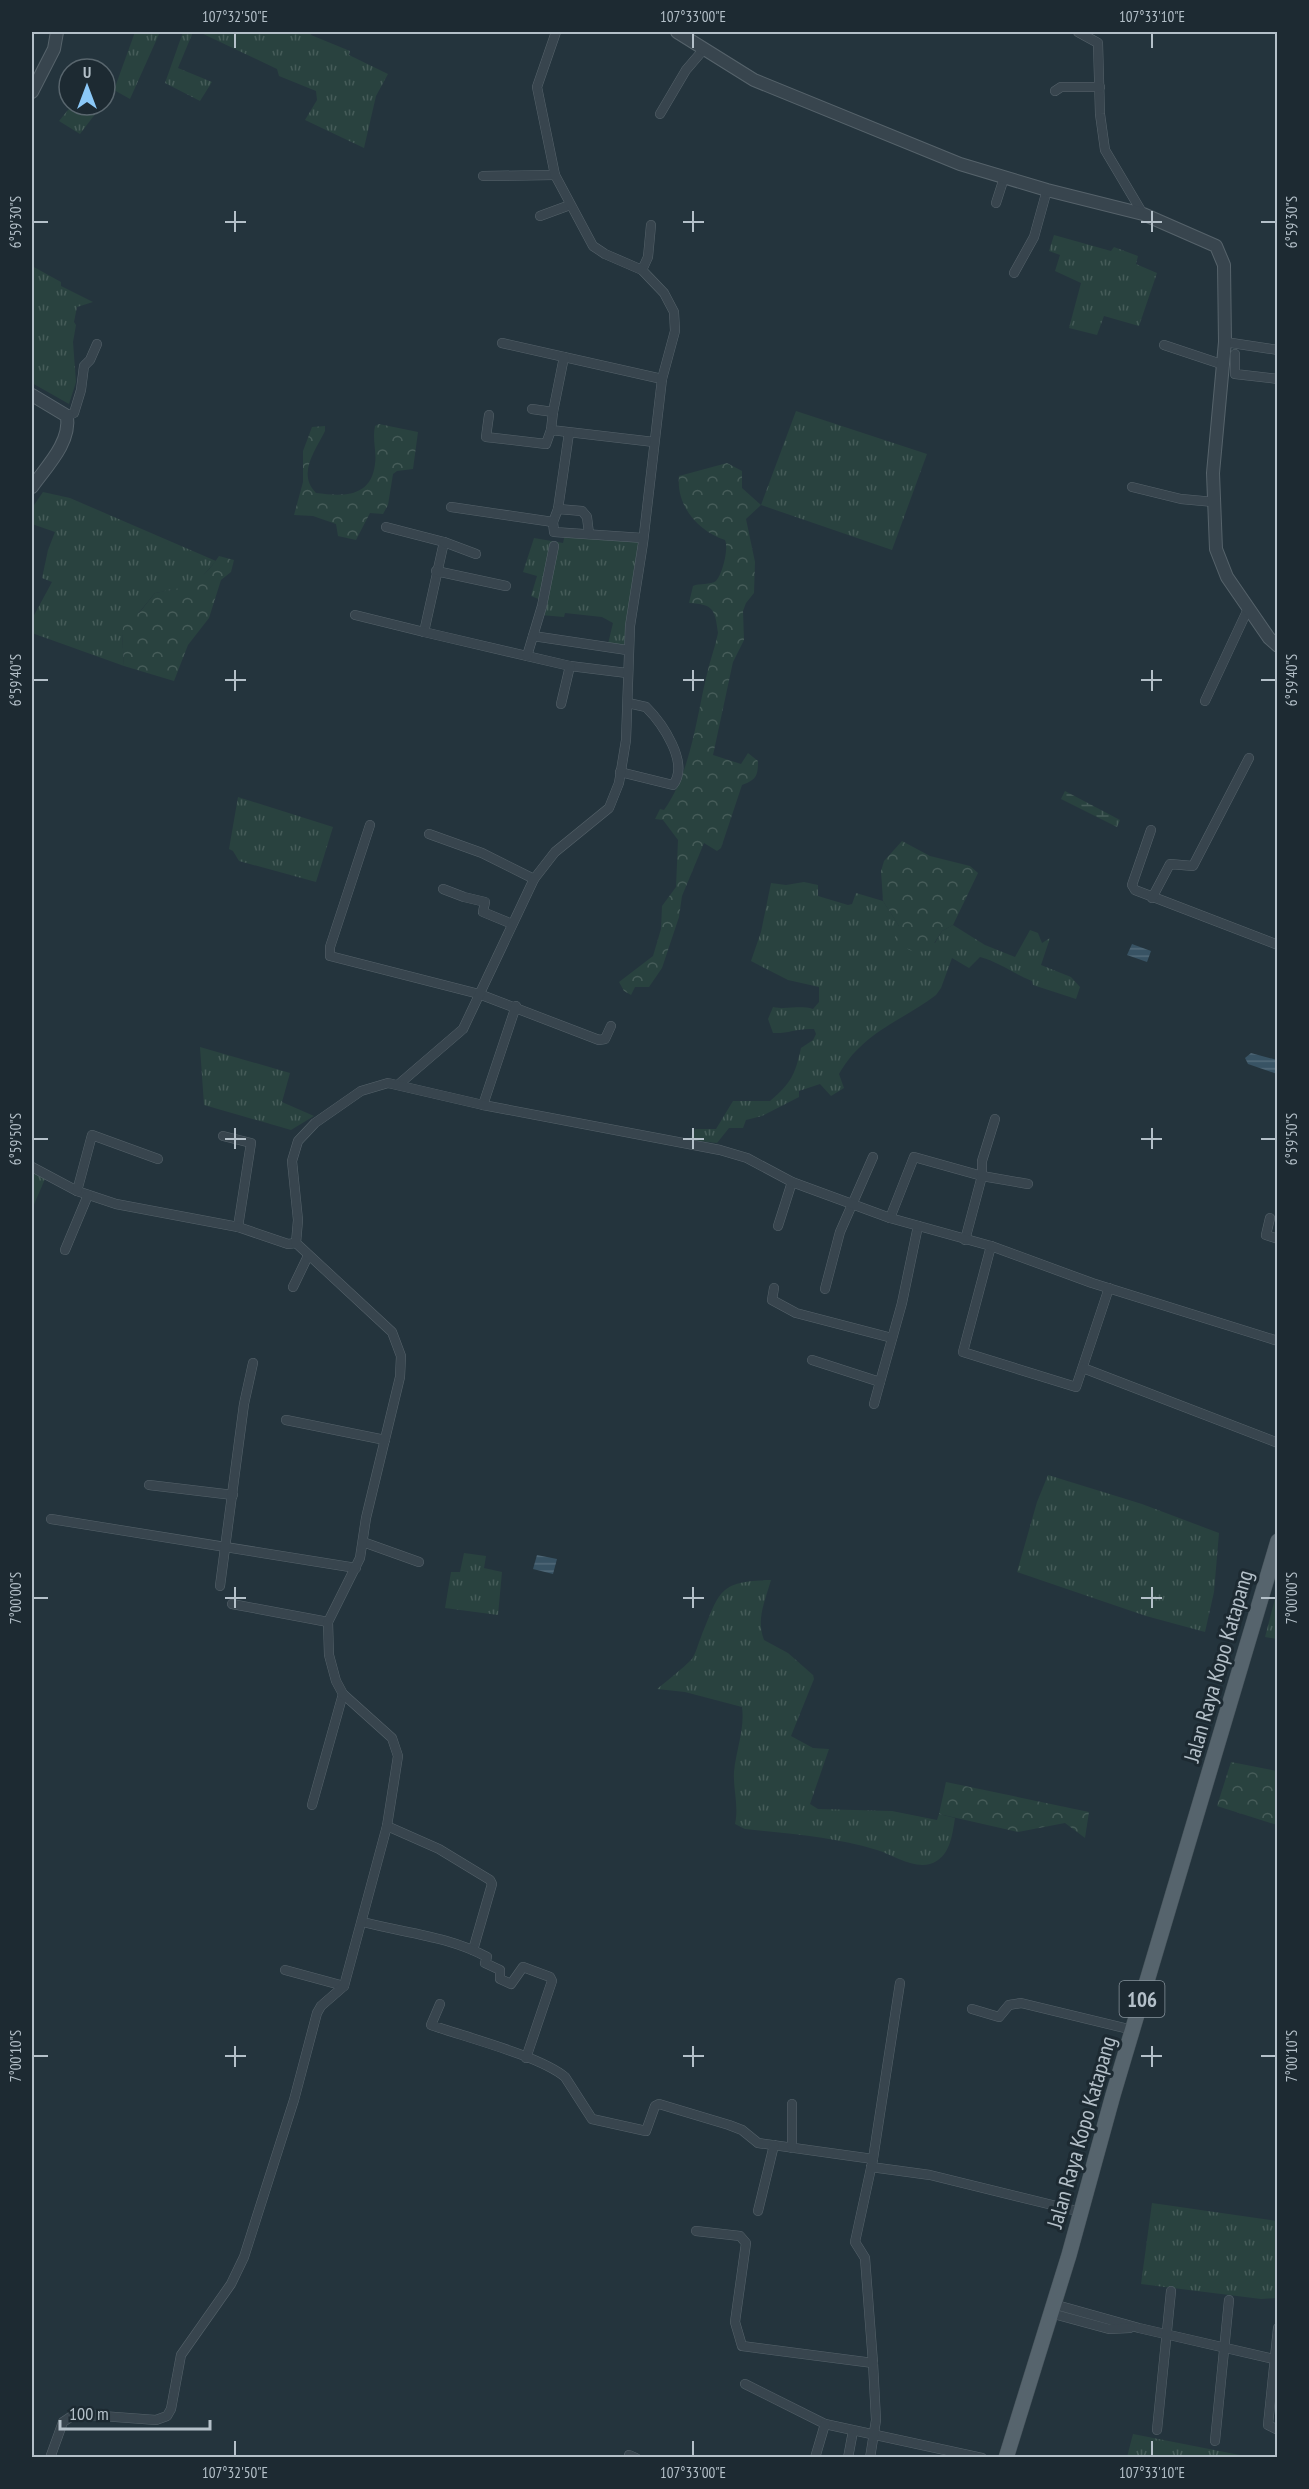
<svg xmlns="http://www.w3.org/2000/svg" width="1309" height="2489" viewBox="0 0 1309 2489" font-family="'PT Sans Narrow',sans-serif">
<defs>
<pattern id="grass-tufts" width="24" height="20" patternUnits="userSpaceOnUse" patternTransform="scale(1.5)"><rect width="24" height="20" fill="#29423f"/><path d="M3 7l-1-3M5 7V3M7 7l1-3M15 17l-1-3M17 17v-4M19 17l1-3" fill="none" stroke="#465c59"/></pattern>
<pattern id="forest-crowns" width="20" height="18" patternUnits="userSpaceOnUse" patternTransform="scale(1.5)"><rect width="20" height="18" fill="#29423f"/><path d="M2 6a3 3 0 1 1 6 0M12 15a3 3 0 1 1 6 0" fill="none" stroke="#465c59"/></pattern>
<pattern id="wetland-marsh" width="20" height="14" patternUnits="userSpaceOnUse" patternTransform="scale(1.5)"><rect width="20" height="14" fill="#29423f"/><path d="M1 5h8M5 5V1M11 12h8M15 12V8" fill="none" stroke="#465c59"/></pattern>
<pattern id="water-rules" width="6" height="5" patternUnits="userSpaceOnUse" patternTransform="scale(1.5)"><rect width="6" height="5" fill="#385364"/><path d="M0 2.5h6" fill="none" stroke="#526a79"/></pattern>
</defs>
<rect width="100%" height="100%" fill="#24343d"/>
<g fill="url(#grass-tufts)">
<path d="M135,32H160L130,99L114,90Z"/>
<path d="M183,32H193L178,68L212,82L200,101L165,83Z"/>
<path d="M199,32H312L311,35L350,51L349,55L388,74L376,96L364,148L305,120L317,100L316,91L279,76L277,69Z"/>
<path d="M72,105H102L80,134L59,121Z"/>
<path d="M1054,235L1111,251L1114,247L1138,256L1136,264L1157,273L1139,326L1104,316L1097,335L1069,328L1081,283L1055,271L1060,255L1049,251Z"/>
<path d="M32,266L61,282V286L93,302L77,307L74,322L76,325L73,342L76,382L69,404L32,383Z"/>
<path d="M796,411L927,454L892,550L761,505Z"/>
<path d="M43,492L70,498L216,561L201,578L186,588L155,593L122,633L124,666L32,633V619L52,582L42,578L48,550L55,532L32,524V508Z"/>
<path d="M566,530L640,537L624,647L608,644L613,623L602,617L565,613L564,617L541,615L546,602L531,596L537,576L523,572L534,538L563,543Z"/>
<path d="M238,797L333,827L316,882L239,861L233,851L229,849Z"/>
<path d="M804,882L818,885V896L848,905L852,904L856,893L883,901L899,926L935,943L942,931L953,925L985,945L1015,957L1030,930L1038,933L1042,943L1050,938L1041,965L1071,977L1080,987L1076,999L1033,985L1032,981C1014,974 999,962 980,957L969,968L952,958L941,988L936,995C900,1022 863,1032 839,1074L844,1088L831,1096L820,1084L799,1091V1097L762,1116L746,1120L743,1128H729L717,1143L690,1140L695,1129H716L733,1101H770C791,1083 795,1075 801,1048L813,1040L816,1034L814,1029C797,1028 787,1034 773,1033L768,1019L773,1007C787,1010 799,1005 813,1009L819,1002V987L788,980L751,961L761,932L771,883L786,885Z"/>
<path d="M200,1047L290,1073L282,1102L314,1116L291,1130L204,1105Z"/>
<path d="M32,1173L45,1179L32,1209Z"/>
<path d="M1048,1475L1142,1504L1219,1533L1214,1592L1205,1632L1146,1616L1017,1572L1037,1502Z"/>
<path d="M464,1553L486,1556L484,1568L502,1572L498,1615L445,1608L451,1572H460Z"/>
<path d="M771,1580C765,1601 756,1619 764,1640L788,1653L813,1675L814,1679L791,1736L813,1748L829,1749L810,1804L818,1809L892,1811L937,1820L939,1814L955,1818C952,1836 950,1858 930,1864C914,1869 893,1855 877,1850C835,1837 789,1834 745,1829L735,1824C739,1806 733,1790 734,1772C736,1750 745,1729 742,1707L685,1692L657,1689C668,1680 682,1669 692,1659C696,1653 698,1644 701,1637C720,1592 717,1581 771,1580Z"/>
<path d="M1275,1599L1277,1600V1639L1265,1637Z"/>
<path d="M1152,2203L1277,2221V2298L1261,2299L1141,2284Z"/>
<path d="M1133,2434L1250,2457H1127Z"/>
</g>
<g fill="url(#forest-crowns)">
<path d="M379,424L418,432L413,469L397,471L393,474L388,505L383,514L370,513L356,540L338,536L336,524L313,516L294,515L303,482V451L312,427L325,426V431C315,451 297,474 316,493C341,496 371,499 375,464C377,452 372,440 375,426Z"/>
<path d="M727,463L742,471V488L761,505L746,519L755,562L754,593L746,603L743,611L744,640L733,662L713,755L741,764L748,753L758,761C758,776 756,780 742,785L721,848L717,851L704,843L682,896L679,917L662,968L649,987H635L631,995L624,991L619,982L653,956L661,929L662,906L676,887L678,840L663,820L655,819L660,809L664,810C690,774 696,721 706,678C709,663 715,648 718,633C715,610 714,604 689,603L693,586C699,583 711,585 716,581C722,575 729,549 725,540C698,531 676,506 679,476Z"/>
<path d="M219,556L234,560L231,572L221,580L209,618L188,645L174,681L124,666L122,633L126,613H139L155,593C187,588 200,584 219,556Z"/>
<path d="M902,841L930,856L970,866L978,873L953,925L942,931L929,951L914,952L893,942L899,926L883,901L881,871L884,861Z"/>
<path d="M1231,1762L1277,1771V1825L1217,1806Z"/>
<path d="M946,1782L1089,1812L1085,1838L1065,1823L1018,1832L939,1814Z"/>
</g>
<path fill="url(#wetland-marsh)" d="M1065,791L1120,820L1117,827L1061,799Z"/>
<g fill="url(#water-rules)">
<path d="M1132,944L1151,951L1147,962L1127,955Z"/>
<path d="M1251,1053L1277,1060V1074L1248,1064L1245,1058Z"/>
<path d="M537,1555L557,1559L553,1574L533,1569Z"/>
</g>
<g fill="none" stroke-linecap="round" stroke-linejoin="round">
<defs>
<g id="minor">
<path d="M1078,32L1098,43L1100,114L1105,150L1143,214"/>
<path d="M1055,91L1061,87H1100"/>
<path d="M660,114L686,70L704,49"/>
<path d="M483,176L555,175"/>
<path d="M996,203L1004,178"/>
<path d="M540,216L570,205"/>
<path d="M642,270L648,257L651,225"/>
<path d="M1014,273L1034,237L1047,190"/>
<path d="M1225,342L1278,350"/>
<path d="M502,343L662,379"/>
<path d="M1164,345L1224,365"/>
<path d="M1235,354V374L1278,379"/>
<path d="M532,409L553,412L551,430L654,442"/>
<path d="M553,412L564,357"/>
<path d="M489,415L486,437L546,444L551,430"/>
<path d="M67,416L74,413L81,390L84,366L90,360L97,344"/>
<path d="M1132,487L1181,499L1214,502"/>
<path d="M451,507L553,522L558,509L569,433"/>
<path d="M558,509L582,511L587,517L589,534"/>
<path d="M553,522L554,532L643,538"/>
<path d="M386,527L444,542L424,632L570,666L627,673"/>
<path d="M444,542L476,554"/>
<path d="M436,571L506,586"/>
<path d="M355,615L424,632"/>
<path d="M533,636L627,650"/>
<path d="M527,656L542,606L554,546"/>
<path d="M1205,701L1248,609"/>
<path d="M561,704L570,666"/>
<path d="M620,772L673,785C690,763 662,723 646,707L628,703"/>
<path d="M370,825L330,947V956L479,994L599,1040L605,1039L611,1026"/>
<path d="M1151,830L1132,885L1135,890L1278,945"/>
<path d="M429,834L482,853L534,879"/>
<path d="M443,889L464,897L485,902L483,912L512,924"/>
<path d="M1152,898L1170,864L1193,866L1249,758"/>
<path d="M399,1084L463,1029L534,879L555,852L609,808L619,783L626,740L630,626L643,543L662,379L675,331L674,312L664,293L642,270L605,254L593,246L555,175L537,87L556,32"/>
<path d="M483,1105L516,1006"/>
<path d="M223,1136L251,1143L238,1227"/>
<path d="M32,1167L77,1191L116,1204L238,1227L288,1244L296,1243"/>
<path d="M77,1191L92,1135L158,1159"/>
<path d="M890,1218L914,1157L982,1176L1028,1184"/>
<path d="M1270,1218L1266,1235L1278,1239"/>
<path d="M778,1226L792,1182"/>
<path d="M965,1240L982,1176V1161L995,1119"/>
<path d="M991,1246L963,1352L1076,1387L1109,1288"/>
<path d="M65,1250L88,1195"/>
<path d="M293,1287L308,1256"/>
<path d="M774,1288L772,1300L796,1313L892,1338"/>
<path d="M825,1289L840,1232L873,1157"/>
<path d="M812,1360L880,1382L902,1303L918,1226"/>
<path d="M1083,1368L1278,1443"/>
<path d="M874,1404L880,1382"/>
<path d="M286,1420L385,1440"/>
<path d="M149,1485L233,1495"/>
<path d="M51,1519L356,1568"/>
<path d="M363,1542L419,1562"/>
<path d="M220,1586L244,1404L253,1363"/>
<path d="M232,1604L328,1622"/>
<path d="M312,1805L343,1694"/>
<path d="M387,1826L439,1849L490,1880L492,1884L473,1950"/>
<path d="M363,1922C405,1933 448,1936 487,1957L485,1963L500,1970V1979L511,1984L523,1967L550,1977L552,1981L526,2058"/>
<path d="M285,1970L344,1986"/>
<path d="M440,2004L431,2025C465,2037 540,2056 565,2077L592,2119L646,2131L655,2106L659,2104L729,2125L742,2130L758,2143L873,2159"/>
<path d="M972,2009L999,2017L1009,2005L1021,2003L1133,2030"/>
<path d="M792,2104V2148"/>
<path d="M871,2167L930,2175L1081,2212"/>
<path d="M758,2211L774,2145"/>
<path d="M696,2231L740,2236L746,2243L735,2322L742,2346L873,2363"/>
<path d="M1053,2304L1139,2328L1278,2360"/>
<path d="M1050,2313L1109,2329L1130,2328"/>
<path d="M1278,2328L1268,2425L1278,2430"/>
<path d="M745,2384L825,2424L982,2458"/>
<path d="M1157,2430L1171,2291"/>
<path d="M1215,2441L1229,2300"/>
<path d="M629,2455L636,2458"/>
<path d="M50,2458L63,2422L75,2414L156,2420L167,2416L171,2409L181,2355L231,2284L244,2257L294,2100L317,2013L321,2006L344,1986L387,1826L398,1756L392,1738L343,1694L336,1681L329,1655L328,1622L360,1558L366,1518L400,1377L401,1356L392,1332L296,1243L298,1220L292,1161L298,1141L315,1123L361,1091L388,1083L483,1105L720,1150L747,1158L792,1182L890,1218L991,1246L1092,1283L1278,1341"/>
<path d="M815,2458L825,2424"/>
<path d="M848,2458L853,2431"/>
<path d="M870,2458L876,2420L873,2363L865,2258L855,2242L873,2159L900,1983"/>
</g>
<g id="tertiary">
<path d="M677,32L754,80L960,164L1047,190L1143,214L1216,246L1224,265L1225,342L1213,473L1216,549L1227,577L1269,638L1278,646"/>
<path d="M32,92L54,49L57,32"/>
<path d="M32,395L67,416C71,443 46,467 32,487"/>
</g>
<path id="primary" d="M1006,2458L1069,2255L1113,2095L1278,1541"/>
</defs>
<use href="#minor" stroke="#56636b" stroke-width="10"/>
<use href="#tertiary" stroke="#56636b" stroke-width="14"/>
<use href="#primary" stroke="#445159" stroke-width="16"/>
<use href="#minor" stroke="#38454e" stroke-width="9"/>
<use href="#tertiary" stroke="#38454e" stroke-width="12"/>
<use href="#primary" stroke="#56646d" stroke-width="15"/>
</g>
<path fill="none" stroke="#b4c0c9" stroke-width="2" d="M235,33V48M693,33V48M1152,33V48M235,211V232M693,211V232M1152,211V232M33,222H48M225,222H246M683,222H704M1141,222H1162M1261,222H1276M235,670V691M693,670V691M1152,670V691M33,680H48M225,680H246M683,680H704M1141,680H1162M1261,680H1276M235,1128V1149M693,1128V1149M1152,1128V1149M33,1139H48M225,1139H246M683,1139H704M1141,1139H1162M1261,1139H1276M235,1587V1608M693,1587V1608M1152,1587V1608M33,1598H48M225,1598H246M683,1598H704M1141,1598H1162M1261,1598H1276M235,2046V2067M693,2046V2067M1152,2046V2067M33,2056H48M225,2056H246M683,2056H704M1141,2056H1162M1261,2056H1276M235,2441V2456M693,2441V2456M1152,2441V2456"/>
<g text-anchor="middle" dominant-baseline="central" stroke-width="6" stroke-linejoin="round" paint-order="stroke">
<rect fill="#1d2a32" stroke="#87939c" stroke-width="1.5" x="1119.5" y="1981" width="45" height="36" rx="4.5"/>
<g font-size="21" font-weight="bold" fill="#b4c0c9">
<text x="1142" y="1999">106</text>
</g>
<g font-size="22" fill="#b4c0c9" stroke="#1d2a32">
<text transform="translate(1218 1666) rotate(-74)">Jalan Raya Kopo Katapang</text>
<text transform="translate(1081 2132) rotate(-74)">Jalan Raya Kopo Katapang</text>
</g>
</g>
<rect width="1309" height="2489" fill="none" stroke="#1d2a32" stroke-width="66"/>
<g transform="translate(87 87)"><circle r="28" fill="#1d2a32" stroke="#59666e" stroke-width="1.5"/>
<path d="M0-4.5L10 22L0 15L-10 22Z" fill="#8bc8f7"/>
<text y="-9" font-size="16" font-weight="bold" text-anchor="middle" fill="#b4c0c9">U</text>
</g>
<path d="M60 2420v9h150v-9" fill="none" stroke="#b4c0c9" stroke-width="3"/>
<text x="69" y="2420" font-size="18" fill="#b4c0c9" stroke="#1d2a32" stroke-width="4.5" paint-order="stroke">100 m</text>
<rect x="33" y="33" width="1243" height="2423" fill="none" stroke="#b4c0c9" stroke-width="2"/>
<g font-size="15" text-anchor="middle" fill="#b4c0c9">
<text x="235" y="22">107°32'50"E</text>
<text x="693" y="22">107°33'00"E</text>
<text x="1152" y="22">107°33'10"E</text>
<text transform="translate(16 222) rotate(-90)" y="5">6°59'30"S</text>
<text transform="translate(1292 222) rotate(-90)" y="5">6°59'30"S</text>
<text transform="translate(16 680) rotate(-90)" y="5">6°59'40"S</text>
<text transform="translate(1292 680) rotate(-90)" y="5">6°59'40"S</text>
<text transform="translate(16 1139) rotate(-90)" y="5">6°59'50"S</text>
<text transform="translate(1292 1139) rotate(-90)" y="5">6°59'50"S</text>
<text transform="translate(16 1598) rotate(-90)" y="5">7°00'00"S</text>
<text transform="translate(1292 1598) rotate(-90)" y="5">7°00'00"S</text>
<text transform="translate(16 2056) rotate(-90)" y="5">7°00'10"S</text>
<text transform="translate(1292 2056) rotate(-90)" y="5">7°00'10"S</text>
<text x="235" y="2478">107°32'50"E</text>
<text x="693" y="2478">107°33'00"E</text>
<text x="1152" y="2478">107°33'10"E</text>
</g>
</svg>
